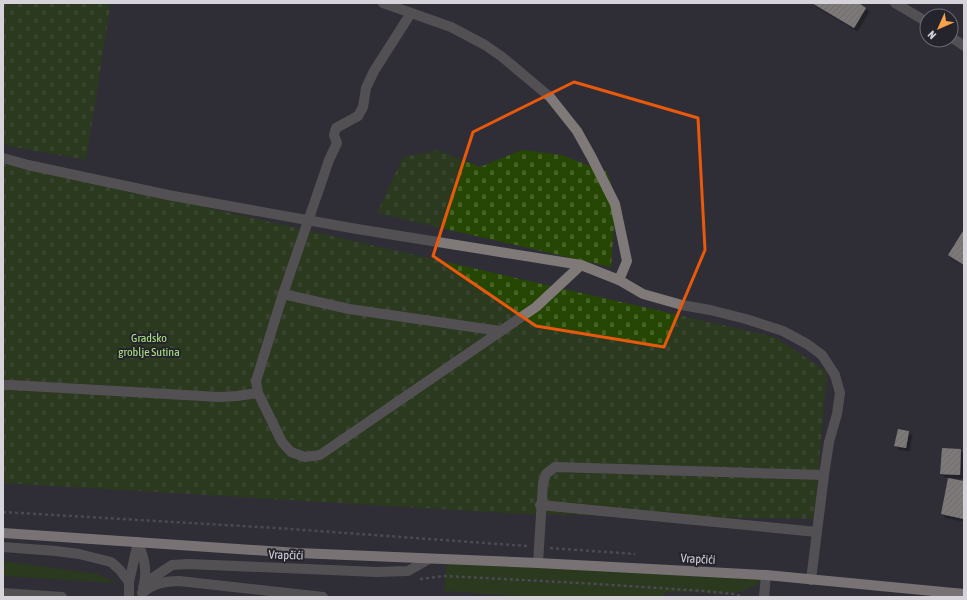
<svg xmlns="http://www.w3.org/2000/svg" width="967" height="600" viewBox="0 0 967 600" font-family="'Asap Condensed',sans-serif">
<defs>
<pattern id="cemetery-stones" width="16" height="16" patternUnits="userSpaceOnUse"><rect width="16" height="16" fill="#264704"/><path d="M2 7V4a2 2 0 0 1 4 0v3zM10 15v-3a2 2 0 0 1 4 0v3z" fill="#456128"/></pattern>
<pattern id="building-hatch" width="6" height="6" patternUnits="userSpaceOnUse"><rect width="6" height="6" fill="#ddd6cb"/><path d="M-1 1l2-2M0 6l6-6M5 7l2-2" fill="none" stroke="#beb8af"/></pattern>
<filter id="shadow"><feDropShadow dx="3.5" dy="3.5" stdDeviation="0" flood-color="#0009"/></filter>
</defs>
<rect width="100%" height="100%" fill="#2f2d36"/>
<g fill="#264704">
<path d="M447,560L766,575L755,586L734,594L666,592L664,597H530L444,591Z"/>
<path d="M3,561L98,574L117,583L3,576Z"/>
</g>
<g fill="url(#cemetery-stones)">
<path d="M3,3H111L86,160L3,145Z"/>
<path d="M438,150L480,167L522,150L561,155L607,172L616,198L611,267L377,213L403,157Z"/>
<path d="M3,161L775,337L827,372L814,519L522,514L3,483Z"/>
</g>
<g fill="url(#building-hatch)" filter="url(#shadow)">
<path d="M812,3H859L866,8L854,28Z"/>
<path d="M963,231L964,232V265L948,255Z"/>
<path d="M898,429L909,431L906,448L894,446Z"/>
<path d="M942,448L961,449L960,475L940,474Z"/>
<path d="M948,478L964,481V519L941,514Z"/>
</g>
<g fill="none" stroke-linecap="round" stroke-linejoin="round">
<g stroke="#6e6c74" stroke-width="2.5" stroke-dasharray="3 3" stroke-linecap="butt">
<path d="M3,512L276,528L527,546"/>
<path d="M550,548L635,554"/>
<path d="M420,579L445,576L581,583L704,591L734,594L743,597"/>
</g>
<g stroke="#7f7a78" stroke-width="10">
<path d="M383,3L451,27L485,45L501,56L550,97L577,131L592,158L615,204L627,261L619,280"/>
<path d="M895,3L927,22"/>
<path d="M411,13L374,71L366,88L363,107L358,116L336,128L334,135L337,143L329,160L283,294L256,381L258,393L282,442L291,452L305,457L320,455L536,307L581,265"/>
<path d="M951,37L964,46"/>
<path d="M3,158L28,165L168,195L357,229L581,265L619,280L643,294L682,305L710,310L746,319L783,331L807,344L822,355L835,375L840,393L837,414L829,442L824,475L811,580"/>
<path d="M283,294L349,309L500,331"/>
<path d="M3,385H11L219,397L237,396L258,393"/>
<path d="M540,505L817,532"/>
<path d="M138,542C144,558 148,571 143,588"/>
<path d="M3,547L56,551L79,554L111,562L120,570L129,582"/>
<path d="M538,563L543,483L546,474L555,467L824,475"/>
<path d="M145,583L172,565L188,564L377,572L408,571L429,559"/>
<path d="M3,593L62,597"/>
<path d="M142,593C152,584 165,581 179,581L323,597"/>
<path d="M129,597V582L138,542"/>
<path d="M764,597L766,575"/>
</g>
<path stroke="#d1c6c2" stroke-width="10" d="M3,533L298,553L538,563L766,575L964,594"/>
</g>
<path d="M0 0H967V600H0ZM574,82L698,118L705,250L664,347L536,326L433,256L473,132Z" fill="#2f2d36" fill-opacity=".55" fill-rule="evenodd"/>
<path fill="none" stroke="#e8590c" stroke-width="3" stroke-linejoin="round" d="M574,82L698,118L705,250L664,347L536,326L433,256L473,132Z"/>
<g text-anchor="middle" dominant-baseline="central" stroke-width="4" stroke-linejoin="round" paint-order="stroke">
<g font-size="12" fill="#aae481" stroke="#25232c">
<text x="149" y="338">Gradsko<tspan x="149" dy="14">groblje Sutina</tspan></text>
</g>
<g font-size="12" fill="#d6d4da" stroke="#25232c">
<text transform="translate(286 555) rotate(2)">Vrapčići</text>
<text transform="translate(698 559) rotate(3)">Vrapčići</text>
</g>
</g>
<rect width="967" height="600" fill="none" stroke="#d6d4da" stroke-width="8"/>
<g transform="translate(939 28) rotate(225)"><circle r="19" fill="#25232c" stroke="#6c6a72"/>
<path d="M0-3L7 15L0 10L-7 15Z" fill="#f7a14a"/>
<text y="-6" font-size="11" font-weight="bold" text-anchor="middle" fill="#d6d4da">N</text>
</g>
</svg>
